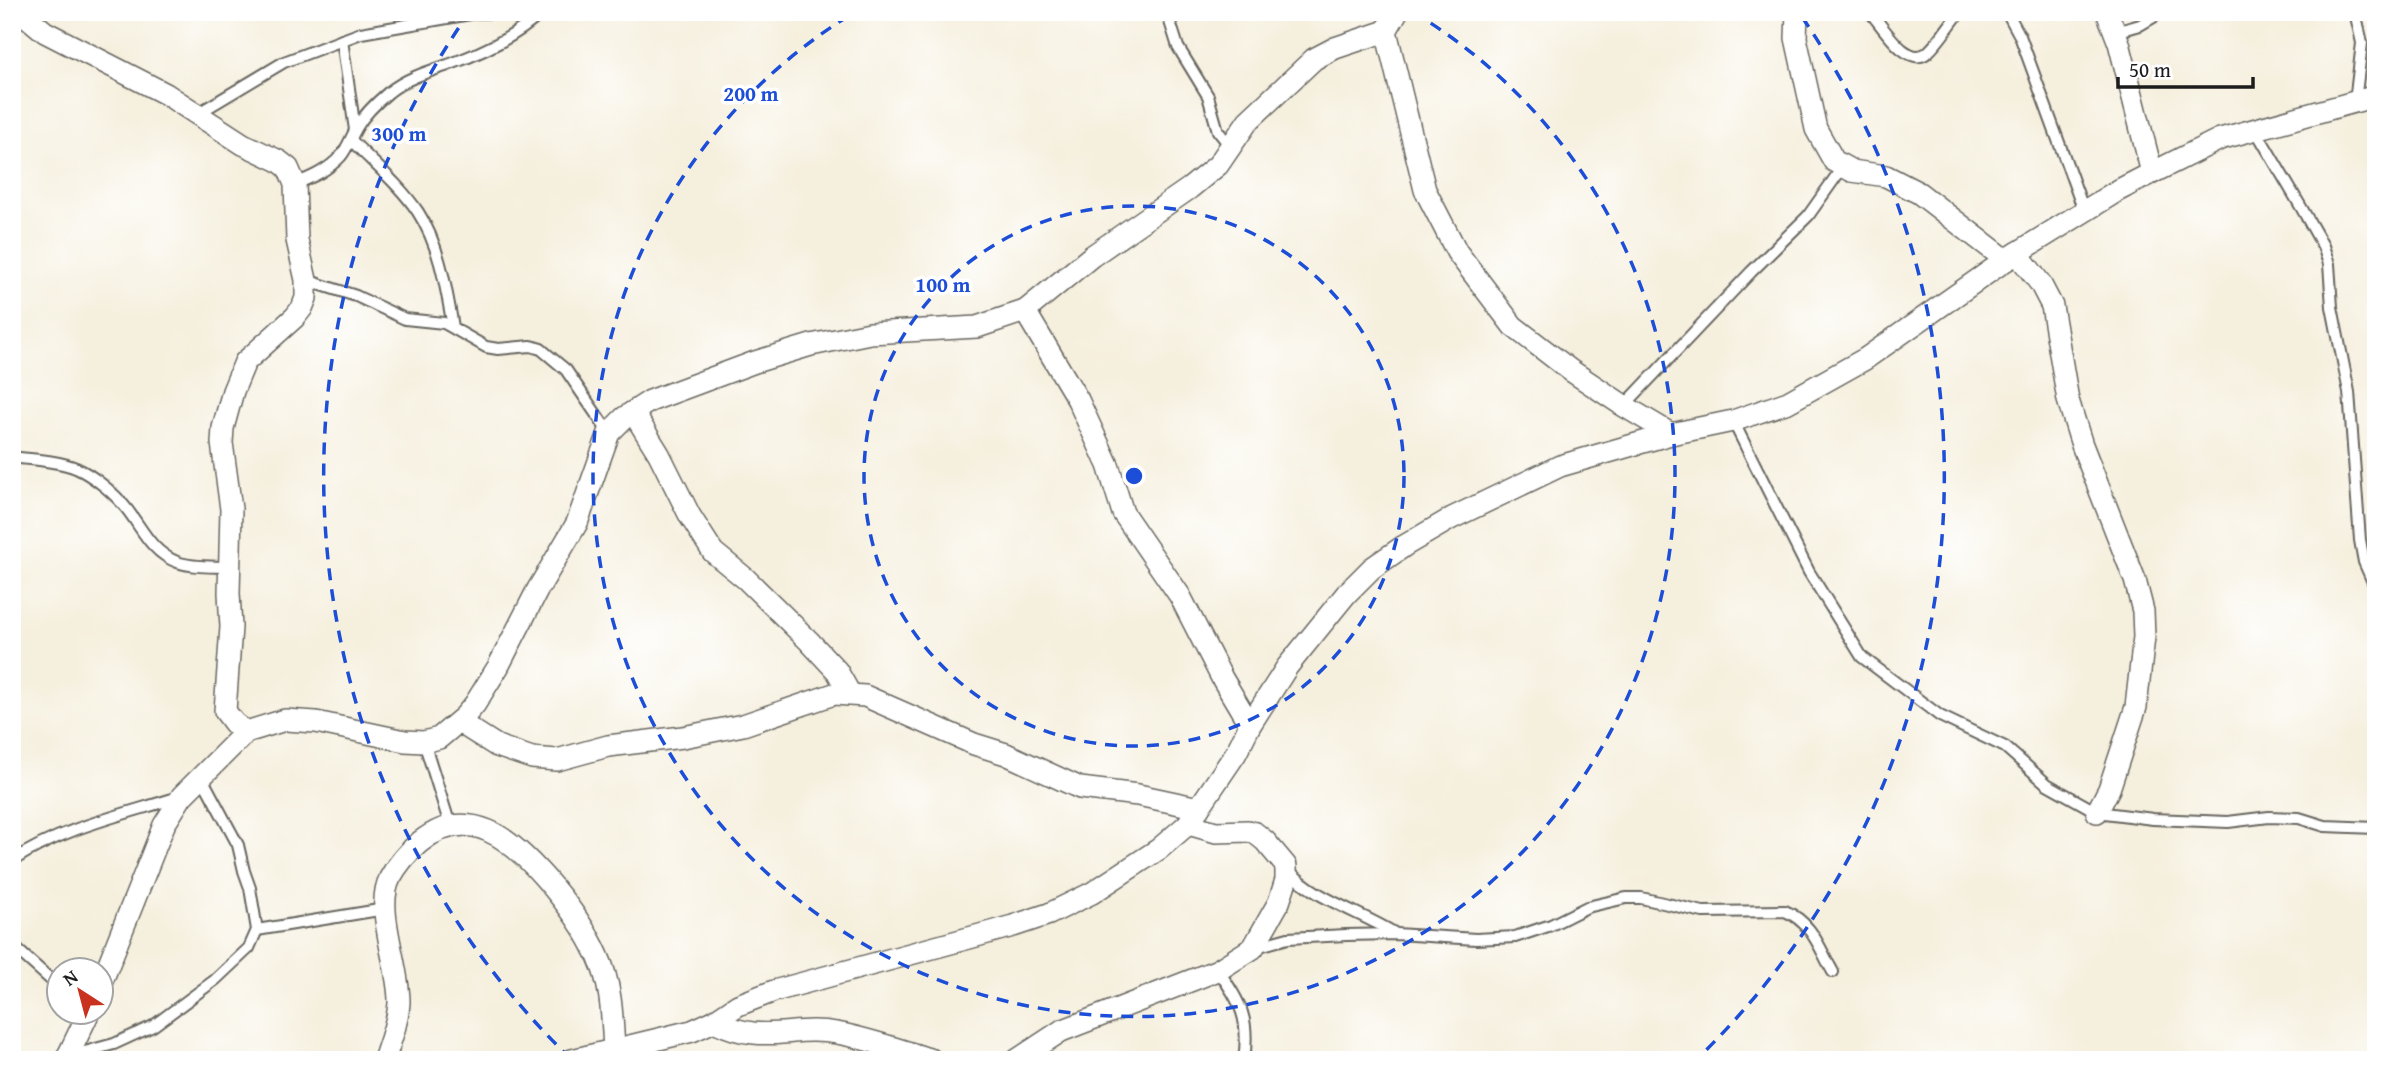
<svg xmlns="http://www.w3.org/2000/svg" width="2388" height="1072" viewBox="0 0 2388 1072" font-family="'Gentium Book Plus',serif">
<rect width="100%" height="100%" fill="#fff"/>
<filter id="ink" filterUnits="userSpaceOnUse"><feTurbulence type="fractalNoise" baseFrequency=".0143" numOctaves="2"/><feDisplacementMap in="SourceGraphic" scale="14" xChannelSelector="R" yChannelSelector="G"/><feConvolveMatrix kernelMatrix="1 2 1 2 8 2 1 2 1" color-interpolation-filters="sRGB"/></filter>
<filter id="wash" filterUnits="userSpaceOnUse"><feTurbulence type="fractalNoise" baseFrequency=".00686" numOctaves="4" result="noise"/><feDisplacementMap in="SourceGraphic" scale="28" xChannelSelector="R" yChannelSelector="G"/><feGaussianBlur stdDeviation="1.57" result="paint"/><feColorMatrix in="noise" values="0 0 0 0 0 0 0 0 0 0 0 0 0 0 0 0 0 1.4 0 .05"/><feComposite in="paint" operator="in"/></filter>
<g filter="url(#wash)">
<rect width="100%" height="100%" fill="#f5efdd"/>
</g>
<g filter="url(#ink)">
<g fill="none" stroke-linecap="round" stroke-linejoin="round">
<defs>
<g id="service">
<path d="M1167,12L1178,47L1208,96L1218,131L1230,146"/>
<path d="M1870,12C1883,26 1908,70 1928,52C1940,41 1949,25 1960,12"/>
<path d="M2007,12L2020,36L2084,211"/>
<path d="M2116,32L2140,25L2162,12"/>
<path d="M342,40L355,130"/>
<path d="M2355,102L2362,43L2355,12"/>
<path d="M197,114L284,62L361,33L476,13L523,12"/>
<path d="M2255,129L2301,207L2323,246L2329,264L2332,307L2349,392L2360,540L2364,562L2376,589"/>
<path d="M351,140C373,163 400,185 418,212C440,246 446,288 453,327"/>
<path d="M295,184C313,177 328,170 341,156C348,147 351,137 357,127C365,113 377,102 389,92C407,78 427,72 448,65C481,53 517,37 542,12"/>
<path d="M306,280L356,296L405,319L444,323L486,347L498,349L531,346L541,349L566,370L609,433"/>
<path d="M1624,406L1751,272L1808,216L1842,168"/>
<path d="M1733,421L1809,572L1862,657L1940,716L2005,747L2047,784L2097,812L2153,819L2228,822L2269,817L2299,818L2325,826L2376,828"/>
<path d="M12,457C33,460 56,460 76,468C94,476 114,493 126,508C142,528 151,552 177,562C194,568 213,566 230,567"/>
<path d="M424,742L450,825"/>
<path d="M12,861C62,828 122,815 179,797"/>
<path d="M1288,869C1312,898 1363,913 1396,934"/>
<path d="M257,930L385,909"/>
<path d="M12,945L60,988"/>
<path d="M1256,947L1288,938L1346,935L1396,934L1476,939L1515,937L1551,925L1587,907L1626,898H1641L1703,912L1785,911C1813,923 1819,948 1833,972"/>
<path d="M1218,970C1241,1004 1250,1018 1244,1060"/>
<path d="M650,1042L655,1060"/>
<path d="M70,1056L114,1044L153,1026L215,980L249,948L257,930L250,888L244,871L238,845L201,776"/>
</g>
<g id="minor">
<path d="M21,12L45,32L166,94L243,144L279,161L288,168L295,184L297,240L306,280V298L302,308L295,317L245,362L233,391L223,428L222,443L231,509L229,593L231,627L225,711L234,723L246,732"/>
<path d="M1397,12L1386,31L1425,190L1457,252L1513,326L1570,370L1624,406L1671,434"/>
<path d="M1797,12L1796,38L1816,129L1834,161L1852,171L1886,176L1919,193L2006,260"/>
<path d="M2107,12L2119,43L2152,173"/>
<path d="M2017,253L2040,283L2052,306L2068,400L2082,445L2135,580L2143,611L2144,637L2136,707L2109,789L2097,812"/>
<path d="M1025,311L1092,256L1190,188L1218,165L1248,121L1314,59L1335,48L1386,31"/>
<path d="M633,412L659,454L690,516L713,552L746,579L809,641L837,671L850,694"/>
<path d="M459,722L497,746L532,758L557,760L608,746L683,737L743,725L834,694L865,696L974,744L1006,754L1080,788L1138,795L1199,808"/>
<path d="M102,981L164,825L182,796L246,732L285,720L316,722L405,741L424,742L439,738L464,717L475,704L498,667L538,589L577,523L609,433L625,417L650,401L755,362L811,345L870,333L977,327L1025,311L1078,400L1108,465L1123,513L1180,596L1222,678L1250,725"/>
<path d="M714,1021C764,1046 790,1025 837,1033C869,1039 901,1050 932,1060"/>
<path d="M66,1060L89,1012"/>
<path d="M384,1060C390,1042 398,1022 399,1003C400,967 374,909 390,878C397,865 408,852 420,842C469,803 511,839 545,878C566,902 585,927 598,956C612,986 612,1017 614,1050"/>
<path d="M572,1060L692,1031L714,1021L738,1005L774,991L1013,926L1049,914L1092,893L1159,849L1188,824L1236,753L1250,725L1287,667L1347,593L1372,568L1404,546L1452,518L1560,466L1671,434L1733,421L1788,402L1865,359L2006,260L2117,191L2152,173L2220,139L2376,96"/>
<path d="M1017,1060L1061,1031L1218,970L1253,948L1279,902L1286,880V866L1265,841L1255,833L1248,831L1216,832L1188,824"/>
</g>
</defs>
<use href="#service" stroke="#686660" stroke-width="14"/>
<use href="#minor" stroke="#686660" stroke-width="24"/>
<use href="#service" stroke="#fff" stroke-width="10"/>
<use href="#minor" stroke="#fff" stroke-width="21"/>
</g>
</g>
<g fill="none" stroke="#1d4ed8" stroke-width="3.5" stroke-dasharray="12 9">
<circle cx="1134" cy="476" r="270"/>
<path d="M1413 12A541 541 0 1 1 855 12"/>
<path d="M571 1059A811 811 0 0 1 466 17M1802 17A811 811 0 0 1 1697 1059"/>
</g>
<circle cx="1134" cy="476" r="10" fill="#1d4ed8" stroke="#fff" stroke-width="3.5"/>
<g font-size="21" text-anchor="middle" font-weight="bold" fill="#1d4ed8" stroke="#fff" stroke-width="7" stroke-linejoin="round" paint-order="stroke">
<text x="751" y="101">200 m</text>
<text x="399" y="141">300 m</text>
<text x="943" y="292">100 m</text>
</g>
<rect width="2388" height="1072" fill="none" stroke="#fff" stroke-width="42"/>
<g transform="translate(80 991) rotate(324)"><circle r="33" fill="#ffffff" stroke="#a4a4a4" stroke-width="2"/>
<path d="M0-5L12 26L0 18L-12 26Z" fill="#c8321e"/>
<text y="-10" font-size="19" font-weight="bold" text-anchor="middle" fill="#1c1c1c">N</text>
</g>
<path d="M2118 77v10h135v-10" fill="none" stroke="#1c1c1c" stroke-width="3.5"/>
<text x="2129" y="77" font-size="21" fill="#1c1c1c" stroke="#ffffff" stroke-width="5" paint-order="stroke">50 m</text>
</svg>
